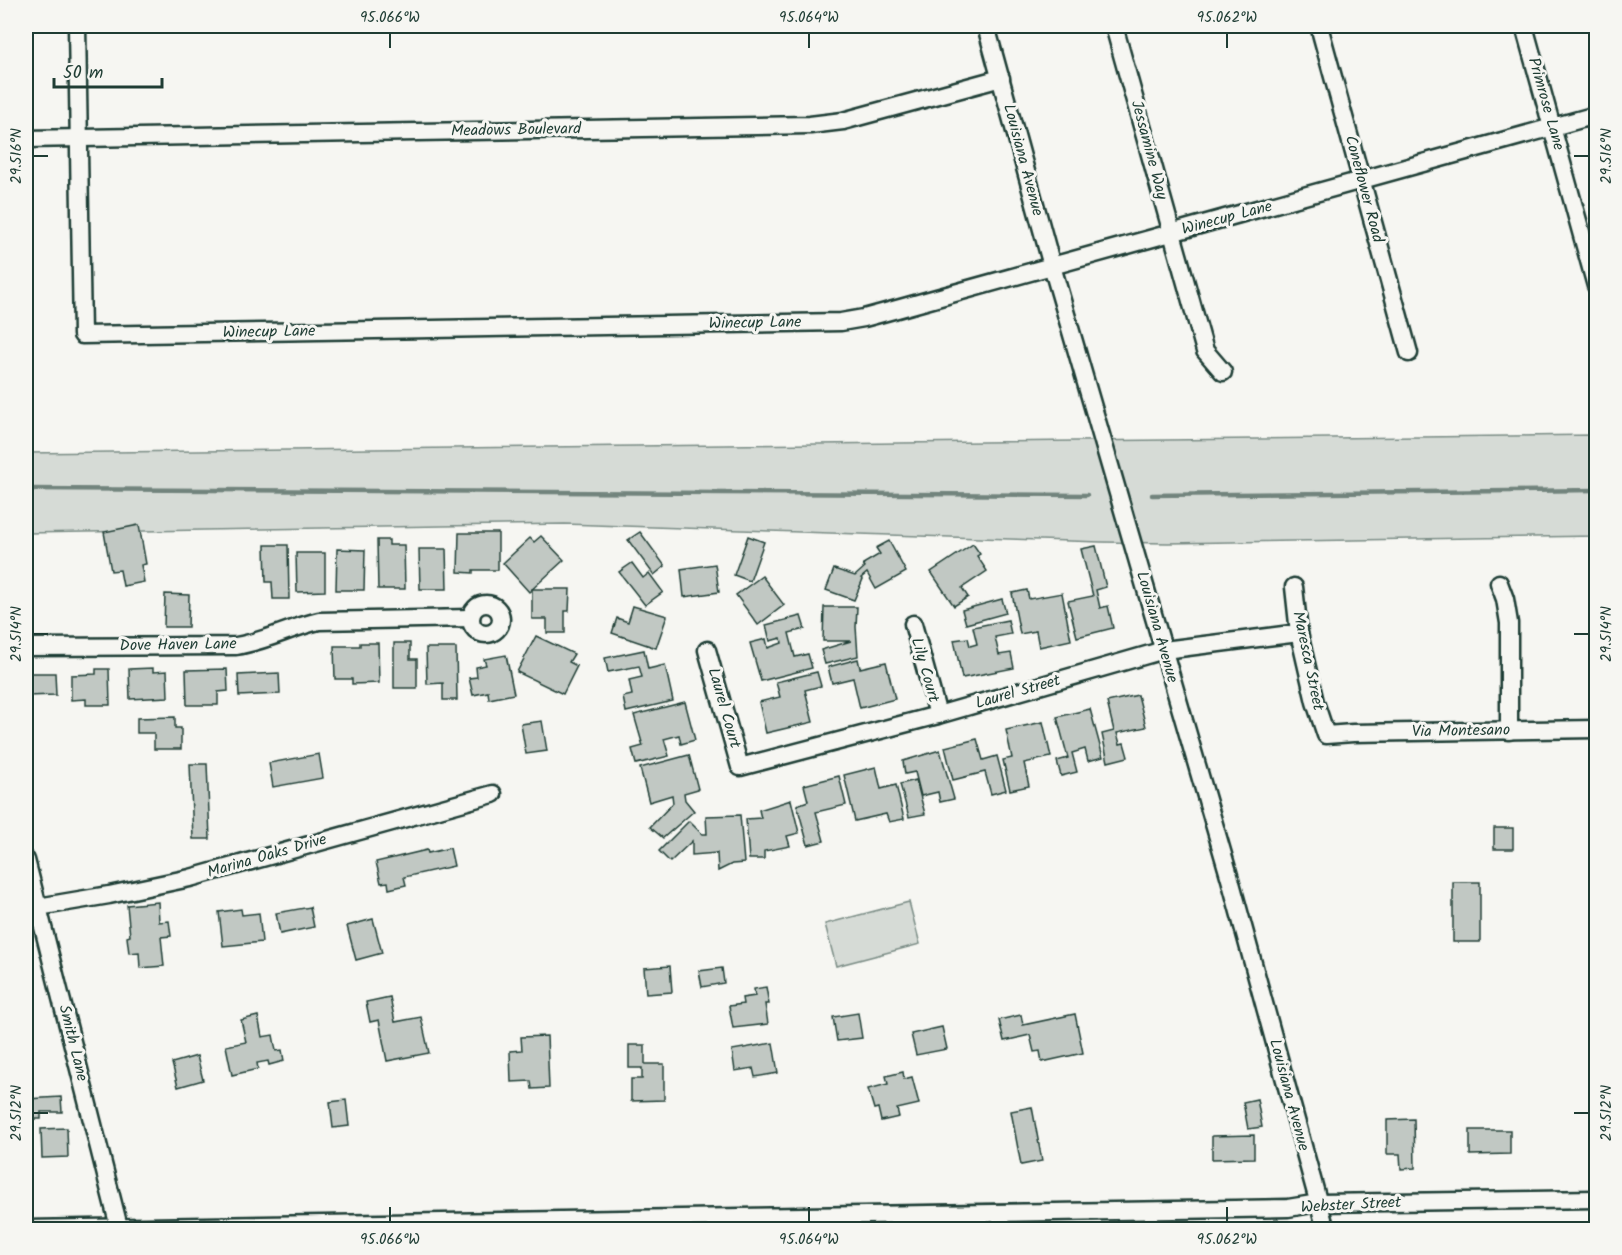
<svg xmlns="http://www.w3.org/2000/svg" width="1622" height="1255" viewBox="0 0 1622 1255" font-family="Kalam,sans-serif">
<rect width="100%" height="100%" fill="#f6f6f2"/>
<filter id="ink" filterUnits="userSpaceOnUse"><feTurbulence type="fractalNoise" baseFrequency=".0167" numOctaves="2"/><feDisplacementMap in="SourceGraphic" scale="12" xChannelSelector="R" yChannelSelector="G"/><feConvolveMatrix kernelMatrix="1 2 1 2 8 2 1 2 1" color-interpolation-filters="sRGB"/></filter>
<g filter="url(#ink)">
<g fill="#d6dbd6" stroke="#7a8c85" stroke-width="1.5">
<path d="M1596,435V536L1168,543L1101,542L565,524L26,533V453Z"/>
<path d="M909,902L920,944L836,966L825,924Z"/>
</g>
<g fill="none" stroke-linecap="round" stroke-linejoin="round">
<g stroke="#72847d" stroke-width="4.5">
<path d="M26,489L1087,495"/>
<path d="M1152,495L1596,490"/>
</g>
</g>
<g fill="#c1c8c3" stroke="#1f3d34" stroke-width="1.5">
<path d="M139,525L146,564L141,565L144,582L123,586L120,570L111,571L104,532Z"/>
<path d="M640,532L665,566L654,575L628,540Z"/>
<path d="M459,533H498V570H473V573L458,572Z"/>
<path d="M541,536L564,560L529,592L503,563L530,538L534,542Z"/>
<path d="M748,536L764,542L750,581L734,575Z"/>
<path d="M377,540H389V545H404L405,589H378Z"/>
<path d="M889,541L906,572L876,589L867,573L861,578L863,579L854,600L826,590L834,569L855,576L865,567L863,564L880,554L876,548Z"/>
<path d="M973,544L980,554L977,556L987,571L962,588L968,597L954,606L931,572Z"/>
<path d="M265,545H288L289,599H273L272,582H266Z"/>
<path d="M1096,546L1106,587L1096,590L1100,608L1108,606L1113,628L1077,637L1068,601L1093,596L1081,549Z"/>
<path d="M337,549L365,550L364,590H336Z"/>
<path d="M419,549H446L447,589H420Z"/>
<path d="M296,553H325V591L297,592Z"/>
<path d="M632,563L643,578L649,573L663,592L645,605L619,572Z"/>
<path d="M715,564L719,592L684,597L681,569Z"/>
<path d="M762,576L784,605L758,625L736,595Z"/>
<path d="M532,589H570L569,611H565V633H547V619H532Z"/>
<path d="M1027,590L1029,599L1062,593L1071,640L1039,647L1036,631L1020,634L1012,593Z"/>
<path d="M165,594L189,595L188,627H164Z"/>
<path d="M1002,599L1006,613L966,624L962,610Z"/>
<path d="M633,606L667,616L656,648L612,633L617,618L628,622Z"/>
<path d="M824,607H857L856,627L858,656L825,664L821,650L851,641H823Z"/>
<path d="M801,616L805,629L789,633L795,657L808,654L812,668L761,681L750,643L766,639L768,648L782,643L781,638L770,641L766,625Z"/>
<path d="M1008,620L1011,634L995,637L999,655L1011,653L1014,668L962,678L954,640L968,638L970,646L977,644L973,627Z"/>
<path d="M536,636L574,654L569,662L577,666L563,694L517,672Z"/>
<path d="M360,643H378L379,683L352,684V679H335L334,646H360Z"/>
<path d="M394,643H410V659H417V688H394Z"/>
<path d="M426,648H456L457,700H443V683L427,684Z"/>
<path d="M644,650L648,669L665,665L673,701L626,712L623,697L632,695L629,680L642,677L639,666L608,672L605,658Z"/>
<path d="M506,655L514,694L489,699L488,692L473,695L469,678L477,677L476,667L486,665L484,659Z"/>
<path d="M858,659L860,668L886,662L895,699L860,708L853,678L832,683L828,667Z"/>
<path d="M153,668V672L167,671L168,697L130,699L129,669Z"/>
<path d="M96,669H109L110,705H86V699L71,700V675L96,674Z"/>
<path d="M227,669L228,691L218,692V705H187L186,670Z"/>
<path d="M817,672L821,686L805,690L813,722L766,733L759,702L780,697L776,682Z"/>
<path d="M26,673H55L56,695L26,696Z"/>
<path d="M279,673L280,694L239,696L238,675Z"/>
<path d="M1138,695L1146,727L1117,733L1120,744L1124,743L1128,757L1108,762L1102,734L1114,731L1107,702Z"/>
<path d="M685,702L695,740L681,744L679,735L664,739L669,756L636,764L632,749L643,746L634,715Z"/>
<path d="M1090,709L1103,757L1088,761L1085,749L1072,753L1077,772L1061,776L1057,761L1068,758L1057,717Z"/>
<path d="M175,717V728H181V749H154V733H137V718Z"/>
<path d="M542,721L547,751L526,754L521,724Z"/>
<path d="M1043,722L1051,757L1024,763L1029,786L1010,790L1003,760L1012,758L1006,730Z"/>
<path d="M977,739L983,760L997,756L1006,790L991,794L985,772L953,780L945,747Z"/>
<path d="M940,750L954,799L940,802L938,792L921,796L915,772L905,774L903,761Z"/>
<path d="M319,754L323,778L273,787L269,763Z"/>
<path d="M689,755L698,789L684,793L685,800L694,811L663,838L650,827L673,803L672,795L649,802L640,768Z"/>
<path d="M190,764H207L210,839H193Z"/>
<path d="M876,767L881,789L896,785L904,819L889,822L886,814L855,821L844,775Z"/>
<path d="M839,776L846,805L816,812L824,841L808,845L797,805L808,801L804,785Z"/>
<path d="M916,780L925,814L909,817L900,784Z"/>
<path d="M791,800L799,833L787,836L790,846L764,851V859H749L746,819L761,818L759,810Z"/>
<path d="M740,815L744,863L732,864L718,871L717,853L692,855V841L670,862L659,851L689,821L702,834H707L706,816Z"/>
<rect x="1494" y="828" width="19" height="21"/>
<path d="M450,848L454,866L404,877L406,885L389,889L388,882L381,883L376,862L427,850L428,853Z"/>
<rect x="1453" y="882" width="27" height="60"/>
<path d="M158,902L159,922L169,921L171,936L161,937L164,966L140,968L139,952L129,953L127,937L130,936L127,905Z"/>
<path d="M310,907L314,927L280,934L276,913Z"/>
<path d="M241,909L242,915L259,913L262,942L223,946L219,912Z"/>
<path d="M373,919L382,953L356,960L347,926Z"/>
<path d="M670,966L672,992L646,994L644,968Z"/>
<path d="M722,968L724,983L702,987L699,971Z"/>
<path d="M766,987L769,1004H765L768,1024L733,1028L729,1006L743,1004L742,998L755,996L754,989Z"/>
<path d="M390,997L395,1022L421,1017L429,1053L387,1061L379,1020L370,1022L366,1002Z"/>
<path d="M858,1013L862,1038L837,1041L833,1017Z"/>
<path d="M1075,1014L1083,1053L1042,1062L1040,1051L1034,1052L1030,1035L1004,1041L999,1020L1021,1015L1023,1025Z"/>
<path d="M258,1016L262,1037L273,1035L276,1051L282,1050L284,1061L269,1065L268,1061L257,1063L258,1069L232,1075L226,1046L246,1042L241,1020Z"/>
<path d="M942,1027L947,1049L916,1055L911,1034Z"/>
<path d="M547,1036L549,1088L532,1089L531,1081L511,1082L510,1051L522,1050L521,1037Z"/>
<path d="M773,1043L778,1073L755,1077L753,1068L735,1071L732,1050Z"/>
<path d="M629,1045H645V1064H664V1100L631,1101V1079H642V1068H629Z"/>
<path d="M197,1056L203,1080L178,1087L172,1063Z"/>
<path d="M903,1072L904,1079L912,1077L919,1104L897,1109L899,1117L881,1121L878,1108L874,1109L868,1089L888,1084L886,1076Z"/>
<path d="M61,1097L62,1112H41V1119H26V1099Z"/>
<path d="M1257,1099L1262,1127L1248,1129L1243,1102Z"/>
<path d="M346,1100L349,1126L333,1128L330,1102Z"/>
<path d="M1032,1107L1042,1161L1021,1165L1011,1111Z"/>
<path d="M1414,1119L1415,1168L1401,1169L1400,1154H1387V1120Z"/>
<path d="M67,1128L68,1157L42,1158L41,1129Z"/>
<path d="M1470,1130H1510V1154L1470,1155Z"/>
<path d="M1254,1135V1158L1212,1159V1136Z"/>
</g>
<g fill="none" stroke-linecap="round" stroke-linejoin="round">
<defs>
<g id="minor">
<path d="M77,26L82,335L841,322L864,318L897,309L1596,115"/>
<path d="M986,26L1052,266L1230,879L1326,1230"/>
<path d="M1114,26L1205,351L1223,372"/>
<path d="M1319,26L1409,353"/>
<path d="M1524,26L1596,286"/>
<path d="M26,139L810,125L843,121L1001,78"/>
<path d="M1499,583L1505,599L1509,623V731"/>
<path d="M1294,587L1299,633L1315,702L1326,735L1353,733L1596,729"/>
<circle cx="486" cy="619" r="15"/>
<path d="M913,624L938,715"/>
<path d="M26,647L236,646C267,641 289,628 319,621L471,618"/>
<path d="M707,650L740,767L938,715L1164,650L1299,633"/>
<path d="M26,860L119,1227"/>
<path d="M38,907L109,895L190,878L493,794"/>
<path d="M26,1229L1288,1208L1319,1203L1596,1199"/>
</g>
</defs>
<use href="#minor" stroke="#1f3d34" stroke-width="21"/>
<use href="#minor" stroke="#f6f6f2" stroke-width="16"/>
</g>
</g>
<path fill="none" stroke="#1f3d34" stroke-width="2" d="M390,33V48M809,33V48M1227,33V48M33,156H48M1574,156H1589M33,634H48M1574,634H1589M33,1113H48M1574,1113H1589M390,1207V1222M809,1207V1222M1227,1207V1222"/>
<g text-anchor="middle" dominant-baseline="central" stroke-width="6" stroke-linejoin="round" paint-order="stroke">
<g font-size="16" fill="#1f3d34" stroke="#f6f6f2">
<text transform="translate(1546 104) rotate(74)">Primrose Lane</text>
<text transform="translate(516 130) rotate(-1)">Meadows Boulevard</text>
<text transform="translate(1149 150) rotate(75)">Jessamine Way</text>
<text transform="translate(1023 160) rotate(75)">Louisiana Avenue</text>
<text transform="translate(1364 189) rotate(75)">Coneflower Road</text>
<text transform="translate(1227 218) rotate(-15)">Winecup Lane</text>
<text transform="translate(755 323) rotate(-1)">Winecup Lane</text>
<text transform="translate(269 332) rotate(-1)">Winecup Lane</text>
<text transform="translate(1157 627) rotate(74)">Louisiana Avenue</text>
<text transform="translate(178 645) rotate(-1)">Dove Haven Lane</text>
<text transform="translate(1308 661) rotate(78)">Maresca Street</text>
<text transform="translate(925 670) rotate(74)">Lily Court</text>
<text transform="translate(1018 692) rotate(-16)">Laurel Street</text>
<text transform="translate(724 708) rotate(74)">Laurel Court</text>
<text transform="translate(1461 731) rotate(-1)">Via Montesano</text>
<text transform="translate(267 856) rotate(-16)">Marina Oaks Drive</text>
<text transform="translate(73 1043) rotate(76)">Smith Lane</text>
<text transform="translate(1289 1095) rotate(75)">Louisiana Avenue</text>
<text transform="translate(1351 1205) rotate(-3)">Webster Street</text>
</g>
</g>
<rect width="1622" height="1255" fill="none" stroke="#f6f6f2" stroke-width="66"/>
<path d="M54 78v9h108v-9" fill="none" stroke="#1f3d34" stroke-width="3"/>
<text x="63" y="78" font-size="18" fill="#1f3d34" stroke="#f6f6f2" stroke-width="4.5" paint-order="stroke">50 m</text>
<rect x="33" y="33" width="1556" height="1189" fill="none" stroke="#1f3d34" stroke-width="2"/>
<g font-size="15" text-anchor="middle" fill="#1f3d34">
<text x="390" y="22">95.066°W</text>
<text x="809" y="22">95.064°W</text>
<text x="1227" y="22">95.062°W</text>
<text transform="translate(16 156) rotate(-90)" y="5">29.516°N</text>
<text transform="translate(1606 156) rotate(-90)" y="5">29.516°N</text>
<text transform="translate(16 634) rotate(-90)" y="5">29.514°N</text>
<text transform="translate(1606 634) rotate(-90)" y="5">29.514°N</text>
<text transform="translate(16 1113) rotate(-90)" y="5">29.512°N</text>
<text transform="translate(1606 1113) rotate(-90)" y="5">29.512°N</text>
<text x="390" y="1244">95.066°W</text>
<text x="809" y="1244">95.064°W</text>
<text x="1227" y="1244">95.062°W</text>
</g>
</svg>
